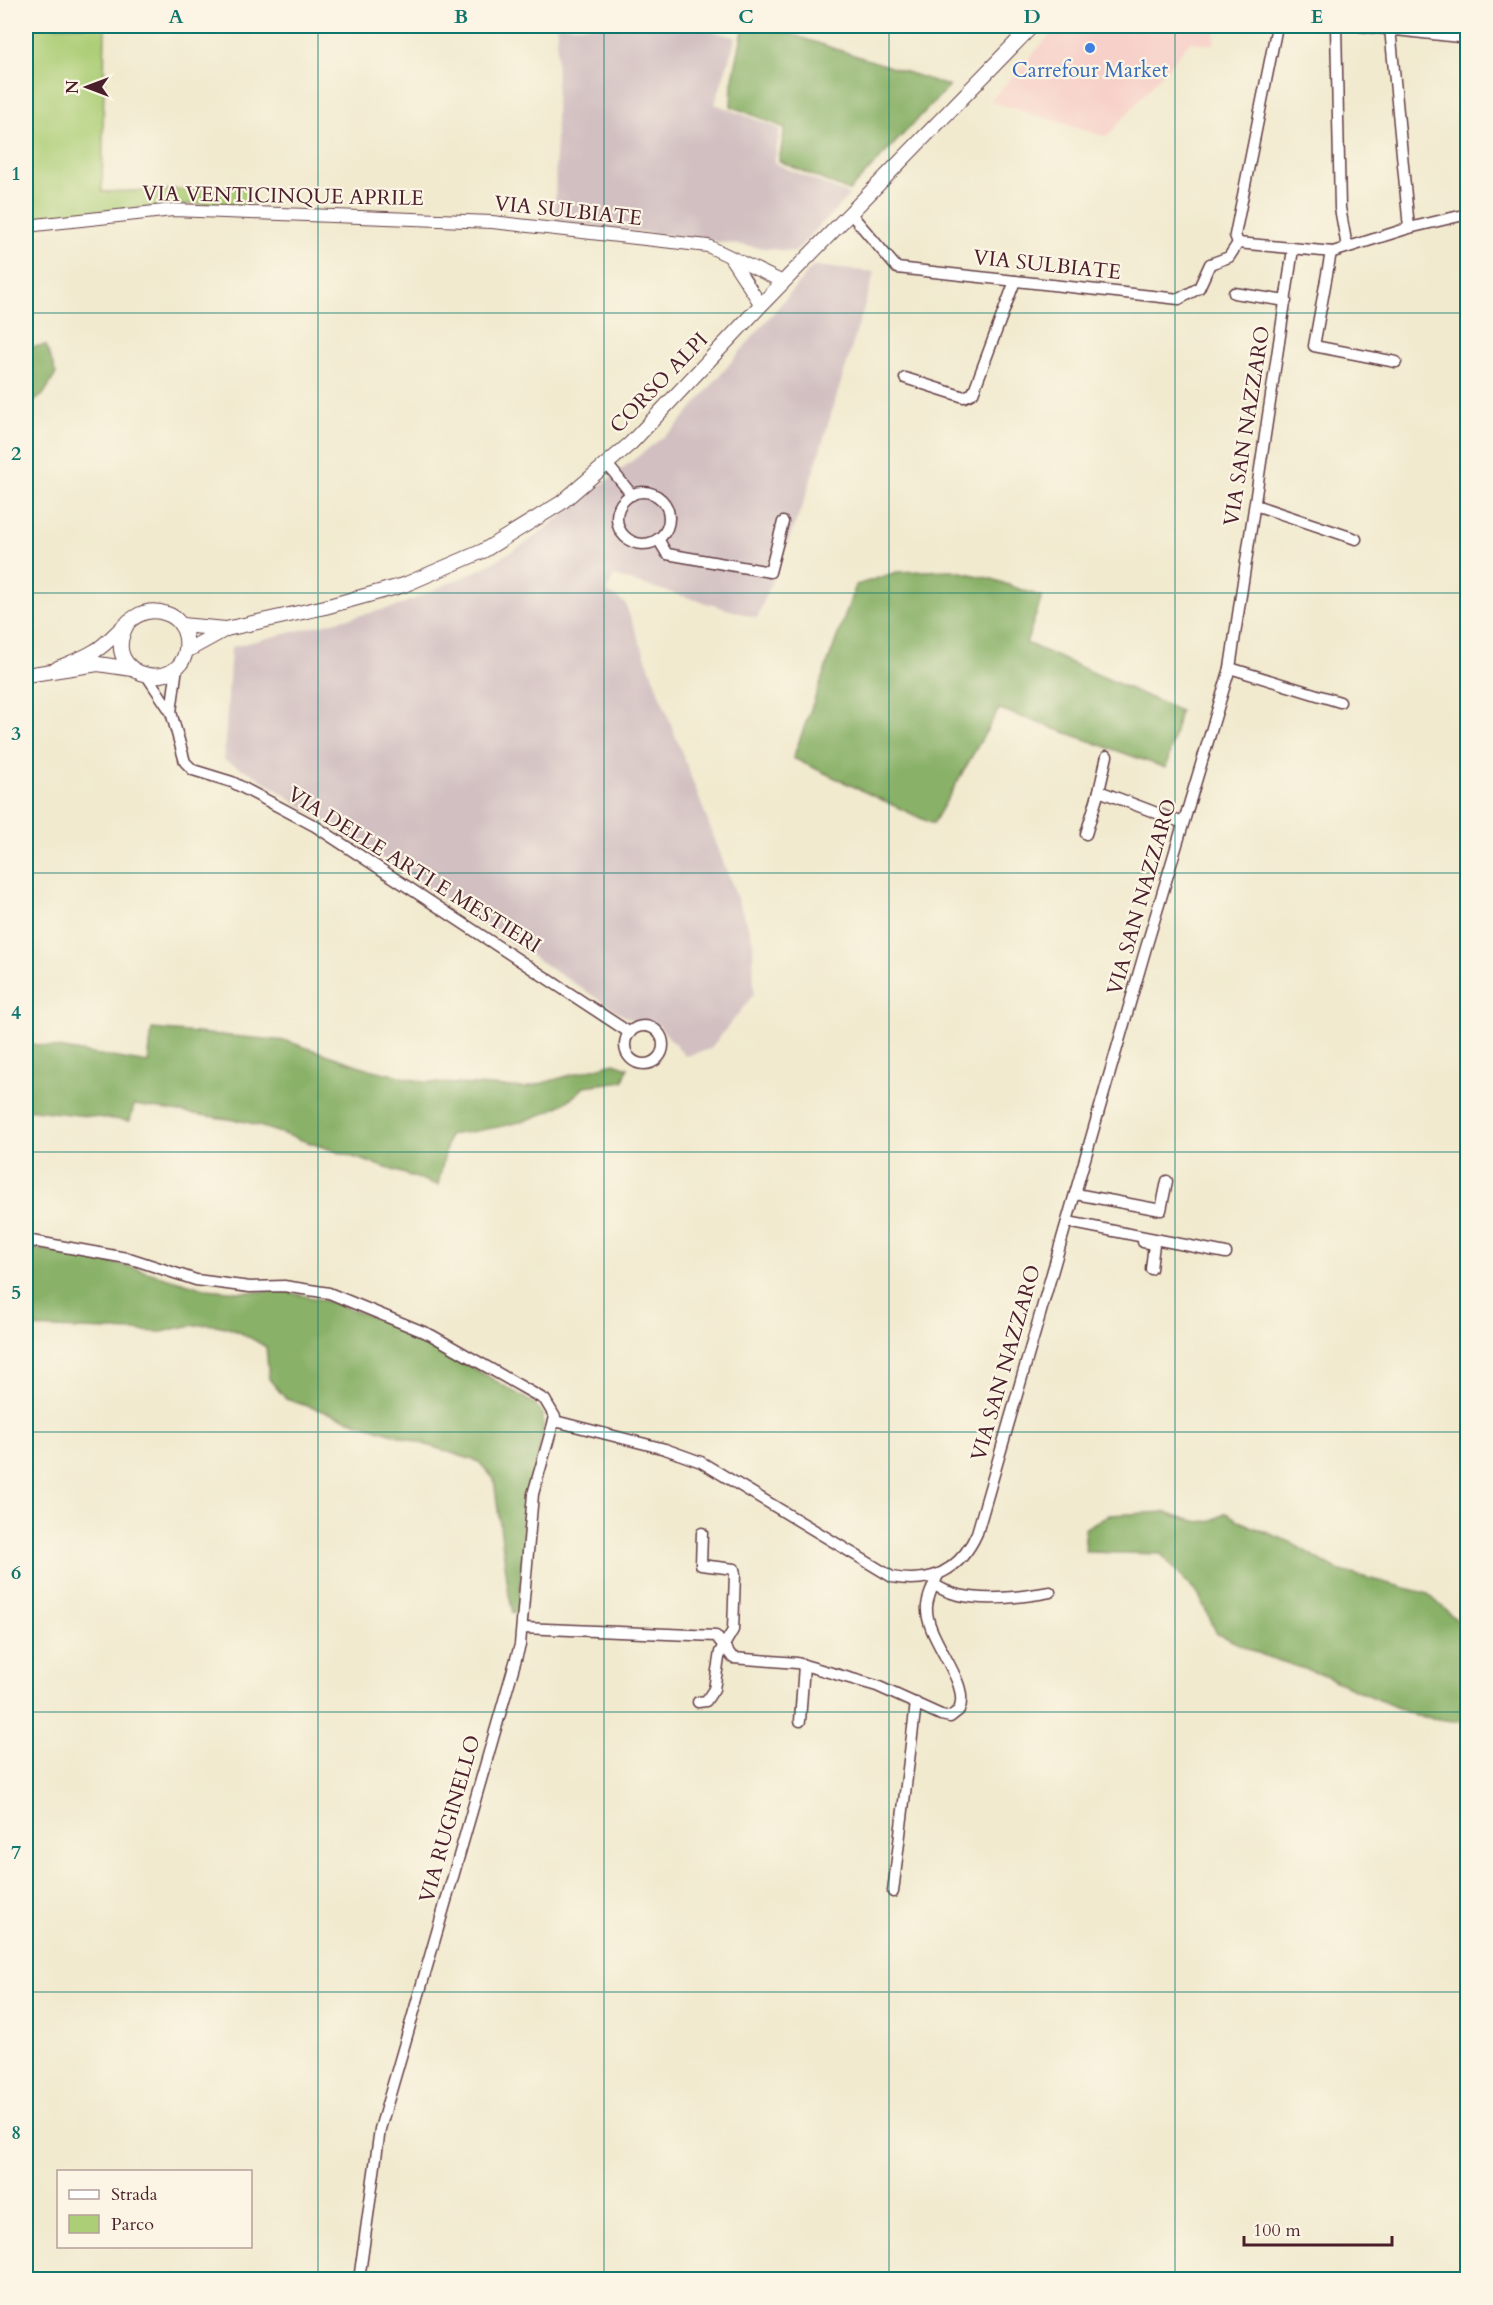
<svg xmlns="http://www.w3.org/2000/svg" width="1493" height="2305" viewBox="0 0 1493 2305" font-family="Cardo,serif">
<rect width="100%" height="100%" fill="#fcf5e5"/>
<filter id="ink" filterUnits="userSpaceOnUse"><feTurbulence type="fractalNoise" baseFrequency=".0167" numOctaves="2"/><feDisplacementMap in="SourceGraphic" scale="12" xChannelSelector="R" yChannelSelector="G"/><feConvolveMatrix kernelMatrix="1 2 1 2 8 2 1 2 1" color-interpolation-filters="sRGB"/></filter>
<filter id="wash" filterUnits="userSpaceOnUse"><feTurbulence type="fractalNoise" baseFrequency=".008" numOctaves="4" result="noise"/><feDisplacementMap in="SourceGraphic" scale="24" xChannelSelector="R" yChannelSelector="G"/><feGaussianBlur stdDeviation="1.35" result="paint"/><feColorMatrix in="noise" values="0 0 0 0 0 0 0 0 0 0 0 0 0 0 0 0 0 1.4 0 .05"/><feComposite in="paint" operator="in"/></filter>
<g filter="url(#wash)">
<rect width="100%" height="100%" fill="#f1eacf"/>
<path fill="#f7d1c9" d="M1058,26H1216L1214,45L1190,42L1107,137L990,101Z"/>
<g fill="#d2bfc1">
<path d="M557,26H692L736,37L715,104L780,129L774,163L849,195L795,252L555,220Z"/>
<path d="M813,266L875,272L805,499L757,618L614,576L606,591L625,603L753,940L754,994L710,1049L685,1056L657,1024L638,1022L624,1016L251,773L224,760L231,647L398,606L485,567L526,543L676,427Z"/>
</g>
<path fill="#acce76" stroke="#7b7650" stroke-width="1.5" d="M26,26H105L102,192L250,187L252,204C234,208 215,202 196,204C139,208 82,212 26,220Z"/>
<g fill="#89b167" stroke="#6a6849" stroke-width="1.5">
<path d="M744,26H766L949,86L849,191L779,161L785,128L731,106L732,83Z"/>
<path d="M46,345L56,374L43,395L26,407V348Z"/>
<path d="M952,570L992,579L1042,597L1026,643L1180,711L1166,768L999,709L933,824L793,758L856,585L897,572Z"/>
<path d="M152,1029L287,1041L369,1069L424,1082L525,1088L614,1063L628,1068L623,1081L585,1086C553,1121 494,1129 449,1135L438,1185L247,1122L134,1105L130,1121L26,1109V1043L148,1063Z"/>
<path d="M26,1248L71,1253L130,1267L206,1289L241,1292L283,1291L327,1301L384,1321L428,1341L535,1404L543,1414V1433L530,1493L520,1581V1614L513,1613L509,1595L494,1479L479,1462L286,1399L269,1379L266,1347C225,1322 210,1319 162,1332L26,1327Z"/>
<path d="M1166,1512C1191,1521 1203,1528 1226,1513L1250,1526L1288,1541L1337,1570L1428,1594L1459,1622L1467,1625V1723L1416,1716L1320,1674L1265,1656L1217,1634L1199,1596L1161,1554L1086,1552L1084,1529L1108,1515Z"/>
</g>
</g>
<g filter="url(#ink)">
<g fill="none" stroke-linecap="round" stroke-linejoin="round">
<defs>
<g id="minor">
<path d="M1336,26L1340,208L1347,247"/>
<path d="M1360,26L1468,38"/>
<path d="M1390,28L1409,228"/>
<path d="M851,214L897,268L1179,299L1199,288L1210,264L1229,257L1238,243"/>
<path d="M1238,243L1333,252L1409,228L1468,214"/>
<path d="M1238,243L1235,235L1277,26"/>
<path d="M1331,252L1314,346L1396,362"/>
<path d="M1234,293L1286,301"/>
<path d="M905,378L964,397L973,393L1015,281"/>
<path d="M607,464L632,495"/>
<circle cx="643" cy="518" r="26"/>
<path d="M1255,505L1356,539"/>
<path d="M658,539L667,554L770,572L783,522"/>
<path d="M1230,668L1340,702"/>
<path d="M147,676L171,712L185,762L193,770L232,782L315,826L630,1033"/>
<path d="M171,712L177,667"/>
<path d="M1107,756L1099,791L1183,823"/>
<path d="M1086,834L1099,791"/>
<circle cx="644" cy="1045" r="19"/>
<path d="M1076,1194L1161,1210L1167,1181"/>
<path d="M1068,1222L1226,1253"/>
<path d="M26,1240L132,1259L196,1280L250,1287L284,1286L329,1293L431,1335L545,1400L555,1417L533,1494L520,1645L380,2129L359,2280"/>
<path d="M1143,1242L1154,1244L1151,1269"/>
<path d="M555,1421L665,1449L701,1462L892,1577C932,1585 961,1569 977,1533L1145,951L1230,668L1293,249"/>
<path d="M934,1584C961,1605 1017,1598 1050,1592"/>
<path d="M522,1628L716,1636L733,1658L797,1663L877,1686L941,1715L950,1717L959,1710C972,1682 924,1638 927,1606C928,1595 934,1584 938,1575"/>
<path d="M698,1702L706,1701L714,1689L720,1652L733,1630L735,1574L734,1569L701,1565L702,1533"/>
<path d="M800,1721L804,1665"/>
<path d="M893,1892L916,1703"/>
</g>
<g id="tertiary">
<path d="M26,226L173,210L492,222L708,246L783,282"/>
<path d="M731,259L761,305"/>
</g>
<g id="secondary">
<path d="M181,625L226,629L325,607L404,585L483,551L561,503L631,443L761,305L1032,26"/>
<path d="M186,651L226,629"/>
<path d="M58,668C70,663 84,658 95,651C119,637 134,601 167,614C177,617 185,628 186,638C193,698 92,681 129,621"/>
<path d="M26,675L98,664L132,669"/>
</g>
</defs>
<use href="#minor" stroke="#633d44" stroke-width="13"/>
<use href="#tertiary" stroke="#633d44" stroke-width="14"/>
<use href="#secondary" stroke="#633d44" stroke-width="16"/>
<use href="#minor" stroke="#fff" stroke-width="10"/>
<use href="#tertiary" stroke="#fff" stroke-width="12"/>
<use href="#secondary" stroke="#fff" stroke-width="14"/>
</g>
</g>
<path fill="none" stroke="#0f766e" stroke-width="1.5" stroke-opacity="0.55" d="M318,26V2280M604,26V2280M889,26V2280M1175,26V2280M26,313H1468M26,593H1468M26,873H1468M26,1152H1468M26,1432H1468M26,1712H1468M26,1992H1468"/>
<circle fill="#3f7fe0" stroke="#fcf5e5" stroke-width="2" cx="1090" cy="48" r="6"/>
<g text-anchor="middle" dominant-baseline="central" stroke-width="4.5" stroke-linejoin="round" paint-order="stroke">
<g font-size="21" fill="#366cbe" stroke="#fcf5e5">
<text x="1090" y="70">Carrefour Market</text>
</g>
<g font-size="21" fill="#4a1f2b" stroke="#fcf5e5">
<text transform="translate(283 196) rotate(1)">VIA VENTICINQUE APRILE</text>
<text transform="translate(568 211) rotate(6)">VIA SULBIATE</text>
<text transform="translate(1047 265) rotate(6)">VIA SULBIATE</text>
<text transform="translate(659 383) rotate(-46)">CORSO ALPI</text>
<text transform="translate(1247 426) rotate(-81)">VIA SAN NAZZARO</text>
<text transform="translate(414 870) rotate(32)">VIA DELLE ARTI E MESTIERI</text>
<text transform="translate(1142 897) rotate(-74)">VIA SAN NAZZARO</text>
<text transform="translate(1006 1363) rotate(-74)">VIA SAN NAZZARO</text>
<text transform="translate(450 1819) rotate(-74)">VIA RUGINELLO</text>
</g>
</g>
<rect width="1493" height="2305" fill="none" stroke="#fcf5e5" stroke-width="66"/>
<rect x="57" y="2170" width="195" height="78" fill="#fcf5e5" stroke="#b59f9b" stroke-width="1.5"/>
<rect x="69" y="2190" width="30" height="9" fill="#ffffff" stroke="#b59f9b" stroke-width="1.5"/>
<text x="111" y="2200" font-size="18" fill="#4a1f2b">Strada</text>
<rect x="69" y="2215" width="30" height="18" fill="#acce76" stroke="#b59f9b" stroke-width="1.5"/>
<text x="111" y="2230" font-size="18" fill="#4a1f2b">Parco</text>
<g transform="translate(87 87) rotate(270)" stroke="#fcf5e5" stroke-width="4.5" paint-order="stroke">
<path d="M0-4.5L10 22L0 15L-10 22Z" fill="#4a1f2b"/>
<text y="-9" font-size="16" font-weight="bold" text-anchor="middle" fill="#4a1f2b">N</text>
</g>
<path d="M1244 2236v9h148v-9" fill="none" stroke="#4a1f2b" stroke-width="3"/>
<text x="1253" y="2236" font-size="18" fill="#4a1f2b" stroke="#fcf5e5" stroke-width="4.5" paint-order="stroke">100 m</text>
<rect x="33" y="33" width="1427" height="2239" fill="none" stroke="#0f766e" stroke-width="2"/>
<g font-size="20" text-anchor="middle" font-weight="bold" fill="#0f766e">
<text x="176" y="23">A</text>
<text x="461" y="23">B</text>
<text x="746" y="23">C</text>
<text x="1032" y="23">D</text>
<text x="1317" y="23">E</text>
<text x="16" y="180">1</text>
<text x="16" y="460">2</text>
<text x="16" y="740">3</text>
<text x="16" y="1019">4</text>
<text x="16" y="1299">5</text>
<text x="16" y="1579">6</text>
<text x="16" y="1859">7</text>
<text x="16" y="2139">8</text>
</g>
</svg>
